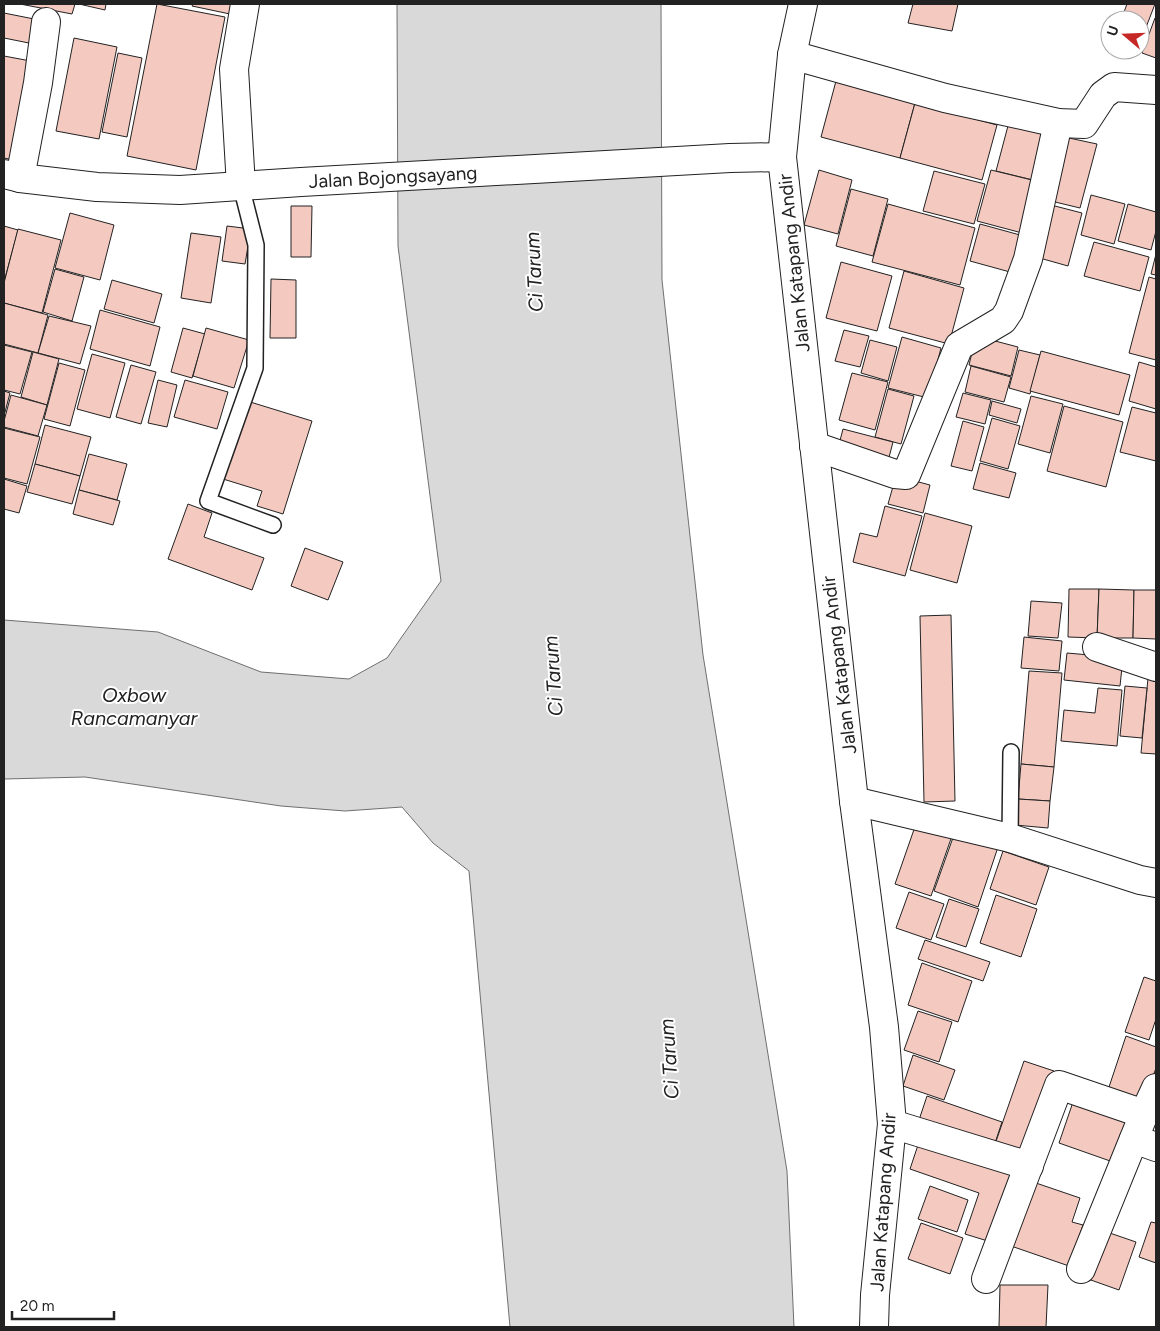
<svg xmlns="http://www.w3.org/2000/svg" width="1160" height="1331" viewBox="0 0 1160 1331" font-family="Figtree,sans-serif">
<rect width="100%" height="100%" fill="#fff"/>
<path fill="#d9d9d9" stroke="#6f6f6f" d="M397,4H661L662,280L703,655L787,1171L794,1327H510L469,871L433,843L402,807L345,811L281,806L85,777L4,779V620L158,632L261,672L349,679L387,658L441,581L398,246Z"/>
<g fill="#f3c9c0" stroke="#222">
<path d="M20,4H75L72,14Z"/>
<path d="M79,4H106L105,10Z"/>
<path d="M157,4L225,17L196,170L127,156Z"/>
<path d="M193,4H232L230,14L192,6Z"/>
<path d="M913,4H958L952,31L908,23Z"/>
<path d="M1127,4H1155L1140,43V20H1121Z"/>
<path d="M4,13L39,20L34,44L4,38Z"/>
<path d="M1155,18H1156V58L1142,53Z"/>
<path d="M74,38L117,47L99,139L56,131Z"/>
<path d="M118,53L142,58L127,137L102,132Z"/>
<path d="M4,56L36,62L18,161L4,158Z"/>
<path d="M836,81L915,103L900,158L821,137Z"/>
<path d="M915,103L997,125L982,180L900,158Z"/>
<path d="M1009,122L1050,132L1037,181L996,171Z"/>
<path d="M1069,138L1097,144L1080,208L1051,201Z"/>
<path d="M819,170L852,180L838,234L804,225Z"/>
<path d="M991,170L1040,182L1026,234L977,221Z"/>
<path d="M934,171L985,184L974,224L923,211Z"/>
<path d="M851,189L888,199L873,256L836,246Z"/>
<path d="M1091,195L1125,204L1114,244L1081,235Z"/>
<path d="M888,204L975,228L960,285L872,262Z"/>
<path d="M1128,204L1156,212V231L1151,250L1118,241Z"/>
<path d="M1051,205L1082,213L1068,266L1036,257Z"/>
<path d="M291,206H312L311,257H291Z"/>
<path d="M70,213L114,225L100,280L55,268Z"/>
<path d="M980,224L1020,235L1010,272L970,261Z"/>
<path d="M4,226L18,230L4,282Z"/>
<path d="M227,226L251,229L245,264L222,261Z"/>
<path d="M18,229L61,240L42,313L4,303V283Z"/>
<path d="M191,233L221,237L211,303L181,298Z"/>
<path d="M1094,242L1149,257L1140,291L1084,276Z"/>
<path d="M1156,254V275L1151,274Z"/>
<path d="M841,262L892,276L877,331L826,318Z"/>
<path d="M55,269L84,277L72,321L43,312Z"/>
<path d="M904,271L964,288L949,344L889,328Z"/>
<path d="M1149,277L1156,279V360L1129,353Z"/>
<path d="M271,279L296,280V338H270Z"/>
<path d="M112,280L162,294L154,323L104,309Z"/>
<path d="M4,303L48,315L38,353L4,344Z"/>
<path d="M100,310L160,327L150,366L90,349Z"/>
<path d="M49,316L91,326L80,364L38,353Z"/>
<path d="M183,328L205,334L192,378L171,372Z"/>
<path d="M206,328L249,340L234,388L193,376Z"/>
<path d="M844,330L869,336L860,367L835,361Z"/>
<path d="M976,336L1018,347L1011,376L969,365Z"/>
<path d="M902,337L941,348L928,398L888,388Z"/>
<path d="M870,340L897,347L888,381L861,373Z"/>
<path d="M4,345L32,352L20,394L4,390Z"/>
<path d="M1019,350L1040,355L1030,394L1009,388Z"/>
<path d="M1041,351L1130,375L1119,415L1030,391Z"/>
<path d="M33,352L59,359L47,405L21,397Z"/>
<path d="M92,354L125,363L110,418L77,409Z"/>
<path d="M1139,362L1156,367V409L1129,401Z"/>
<path d="M59,363L85,370L70,426L44,419Z"/>
<path d="M131,365L156,372L141,424L116,417Z"/>
<path d="M971,366L1011,377L1004,402L965,392Z"/>
<path d="M852,373L888,382L875,430L839,420Z"/>
<path d="M158,380L177,385L167,427L148,423Z"/>
<path d="M185,380L228,392L217,429L174,417Z"/>
<path d="M888,389L914,396L901,444L875,437Z"/>
<path d="M4,391L10,393L4,416Z"/>
<path d="M963,393L991,400L985,424L956,417Z"/>
<path d="M11,395L47,405L38,436L4,427V421Z"/>
<path d="M1031,396L1063,404L1050,453L1018,444Z"/>
<path d="M247,401L312,421L283,514L257,506L262,491L223,479Z"/>
<path d="M992,401L1021,409L1017,423L989,415Z"/>
<path d="M1064,406L1123,422L1106,487L1047,471Z"/>
<path d="M1132,407L1156,413V461L1120,452Z"/>
<path d="M992,418L1020,426L1008,469L980,461Z"/>
<path d="M963,421L984,427L972,471L951,466Z"/>
<path d="M45,425L91,437L80,476L35,464Z"/>
<path d="M4,428L40,437L27,484L4,478Z"/>
<path d="M843,429L893,442L887,465L837,452Z"/>
<path d="M89,454L127,464L117,500L79,490Z"/>
<path d="M980,463L1016,473L1009,498L973,489Z"/>
<path d="M35,464L80,476L72,504L27,492Z"/>
<path d="M896,476L930,485L923,513L888,504Z"/>
<path d="M4,479L27,486L19,513L4,509Z"/>
<path d="M79,490L120,501L113,525L73,514Z"/>
<path d="M188,504L212,513L204,537L264,558L252,590L168,559Z"/>
<path d="M885,506L922,516L905,576L853,562L860,533L877,537Z"/>
<path d="M925,513L972,526L957,583L910,570Z"/>
<path d="M305,548L343,562L328,600L291,586Z"/>
<path d="M1069,589H1099L1097,638L1068,637Z"/>
<path d="M1099,589L1134,590L1133,638H1097Z"/>
<path d="M1134,590H1156V639L1133,638Z"/>
<path d="M1031,601L1062,603L1058,638L1028,636Z"/>
<path d="M951,615L955,801L924,802L920,616Z"/>
<path d="M1024,637L1062,641L1059,671L1021,668Z"/>
<path d="M1067,653L1123,658L1120,686L1064,680Z"/>
<path d="M1029,671L1062,673L1054,767L1021,764Z"/>
<path d="M1148,678L1156,679V754L1141,753Z"/>
<path d="M1125,686L1147,688L1142,738L1120,736Z"/>
<path d="M1098,688L1122,690L1117,746L1061,741L1064,710L1095,713Z"/>
<path d="M1021,764L1054,767L1050,801L1018,799Z"/>
<path d="M1018,799L1050,801L1048,828L1015,825Z"/>
<path d="M918,818L954,830L931,896L895,884Z"/>
<path d="M955,832L998,847L978,907L934,891Z"/>
<path d="M1003,851L1049,867L1036,905L990,889Z"/>
<path d="M909,892L944,904L931,940L896,928Z"/>
<path d="M996,895L1037,909L1021,957L980,943Z"/>
<path d="M949,899L979,909L966,947L936,937Z"/>
<path d="M925,940L990,962L983,981L918,959Z"/>
<path d="M922,963L972,981L958,1022L908,1005Z"/>
<path d="M1144,977L1156,981V1019L1149,1040L1125,1032Z"/>
<path d="M918,1011L952,1022L939,1062L904,1050Z"/>
<path d="M1126,1036L1156,1047V1068L1144,1102L1108,1090Z"/>
<path d="M913,1055L955,1070L944,1100L903,1086Z"/>
<path d="M1024,1061L1054,1071L1025,1158L994,1147Z"/>
<path d="M927,1096L1002,1122L992,1152L917,1126Z"/>
<path d="M1073,1102L1127,1121L1113,1162L1059,1143Z"/>
<path d="M920,1139L1015,1171L991,1242L965,1234L979,1193L910,1169Z"/>
<path d="M1033,1182L1080,1198L1072,1222L1083,1225L1069,1266L1011,1246Z"/>
<path d="M930,1186L968,1200L957,1232L918,1219Z"/>
<path d="M1151,1222L1156,1223V1263L1139,1257Z"/>
<path d="M921,1223L963,1238L950,1274L908,1259Z"/>
<path d="M1104,1231L1136,1242L1119,1290L1088,1279Z"/>
<path d="M1000,1285H1048L1046,1327H999Z"/>
</g>
<g fill="none" stroke-linecap="round" stroke-linejoin="round">
<defs>
<g id="lane">
<path d="M241,186L256,245L255,368L208,501L273,525"/>
<path d="M1010,838L1011,752"/>
</g>
<g id="street">
<path d="M792,55L945,98L1058,123L1084,124L1103,95L1114,87L1156,90"/>
<path d="M20,178L38,83L46,22"/>
<path d="M241,186L234,69L245,4"/>
<path d="M814,446L895,474L906,475L959,346L1003,320L1009,311L1028,259L1058,123"/>
<path d="M1097,647L1156,667"/>
<path d="M854,801L1010,838L1140,880L1156,883"/>
<path d="M892,1124L1029,1166"/>
<path d="M1134,1139L1156,1147"/>
<path d="M1081,1269L1144,1114"/>
<path d="M986,1279L1059,1085L1144,1114L1156,1088"/>
</g>
<g id="secondary">
<path d="M803,4L792,55L782,157L854,801L884,1027L892,1124L875,1295L874,1327"/>
<path d="M4,174L20,178L97,187L180,190L301,182L730,158L782,157"/>
</g>
</defs>
<use href="#lane" stroke="#222" stroke-width="18"/>
<use href="#street" stroke="#222" stroke-width="30"/>
<use href="#secondary" stroke="#222" stroke-width="30"/>
<use href="#lane" stroke="#fff" stroke-width="15"/>
<use href="#street" stroke="#fff" stroke-width="28"/>
<use href="#secondary" stroke="#fff" stroke-width="28"/>
</g>
<g text-anchor="middle" dominant-baseline="central" stroke-width="4" stroke-linejoin="round" paint-order="stroke">
<g font-size="19" fill="#222" stroke="#fff">
<text transform="translate(393 177) rotate(-3)">Jalan Bojongsayang</text>
<text transform="translate(794 263) rotate(-96)">Jalan Katapang Andir</text>
<text transform="translate(839 665) rotate(-97)">Jalan Katapang Andir</text>
<text transform="translate(883 1202) rotate(-86)">Jalan Katapang Andir</text>
</g>
<g font-size="20" font-style="italic" fill="#222" stroke="#fff">
<text transform="translate(534 272) rotate(-93)">Ci Tarum</text>
<text transform="translate(553 676) rotate(-94)">Ci Tarum</text>
<text x="134" y="695">Oxbow<tspan x="134" dy="23">Rancamanyar</tspan></text>
<text transform="translate(669 1059) rotate(-94)">Ci Tarum</text>
</g>
</g>
<rect width="1160" height="1331" fill="none" stroke="#222222" stroke-width="10"/>
<g transform="translate(1125 35) rotate(289)"><circle r="24" fill="#ffffff" stroke="#a7a7a7"/>
<path d="M0-4L9 19L0 12L-9 19Z" fill="#c62828"/>
<text y="-8" font-size="14" font-weight="bold" text-anchor="middle" fill="#222222">U</text>
</g>
<path d="M12 1311v8h102v-8" fill="none" stroke="#222222" stroke-width="2.5"/>
<text x="20" y="1311" font-size="15" fill="#222222" stroke="#ffffff" stroke-width="4" paint-order="stroke">20 m</text>
</svg>
